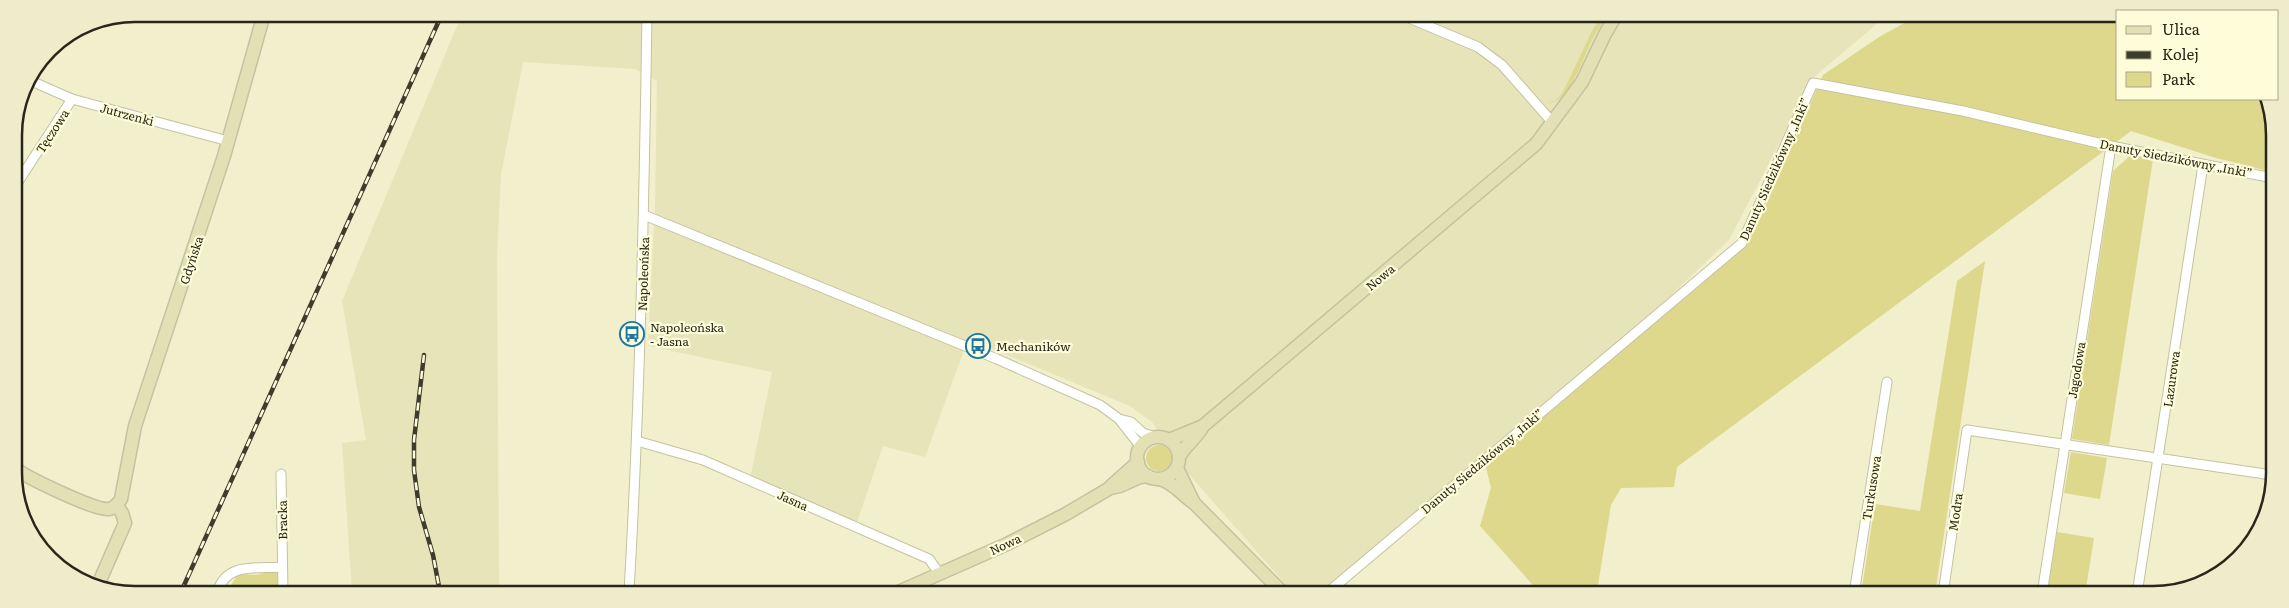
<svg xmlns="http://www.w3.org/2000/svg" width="2289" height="608" viewBox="0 0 2289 608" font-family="Literata,serif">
<rect width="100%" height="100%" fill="#f1efcc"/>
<path fill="#e7e4ba" d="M462,14L1891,16L1879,22L1814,77L1729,240L1649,316L1334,593H1293L1181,465L1152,422L1130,406L968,339L925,457L883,446L857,522L750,479L772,372L648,346L655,208L657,81L635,69L523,62L501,174L497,256L499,592H352L342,443L366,440L342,301Z"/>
<g fill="#ddd88c">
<path d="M1603,15H1609C1604,21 1599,27 1595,34C1584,52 1572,102 1548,103L1556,100L1562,94L1593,29Z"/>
<path d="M1917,16H2118V99H2266L2273,112V172L2216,158L2131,131L1677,467L1674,487L1621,488L1611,505L1598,585L1591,593H1540L1480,526L1491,488L1485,463L1649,316L1755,230L1823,75L1879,37Z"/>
<path d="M2132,154L2153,159L2109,445L2072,439L2113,171Z"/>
<path d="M1985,261L1935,594H1861L1875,504L1920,511L1957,281Z"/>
<circle cx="1159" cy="458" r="13"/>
<path d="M2071,452L2107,458L2100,499L2064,493Z"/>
<path d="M2057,532L2094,538L2085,594H2047Z"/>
<path d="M271,571L277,572L280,576V592H227L238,574L257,575Z"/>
</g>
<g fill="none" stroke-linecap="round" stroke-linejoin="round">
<defs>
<g id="street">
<path d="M1402,15L1478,47L1502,65L1553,123"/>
<path d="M29,80L72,99L228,141"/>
<path d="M14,188L72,99"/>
<path d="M644,215L997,359L1100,405L1119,419L1131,422L1143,433L1155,437"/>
<path d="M1119,419L1141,447"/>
<path d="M637,441L703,460L929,559L939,573"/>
<path d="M281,474L283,592"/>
<path d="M2266,514L2273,470"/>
<path d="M217,592C227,562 255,569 282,567"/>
<path d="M629,592C640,400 644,207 647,14"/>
<path d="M1327,593L1742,243L1813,83L1963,111L2111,146L2273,178"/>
<path d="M1854,594L1887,382"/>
<path d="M1943,594L1967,430L2272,475"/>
<path d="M2042,594L2111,146"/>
<path d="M2137,594L2203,165"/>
</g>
<g id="secondary">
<circle cx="1158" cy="458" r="21"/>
<path d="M1169,440L1203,426"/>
<path d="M1179,457C1185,445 1197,438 1203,426L1536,144L1582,82L1605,34L1616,15"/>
<path d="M1177,468L1193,501"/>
<path d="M16,469C28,478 96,511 109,509C115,508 118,504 121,499L135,426L224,156L264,14"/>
<path d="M1160,479C1174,483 1182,495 1194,503L1283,593"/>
<path d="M1111,486L1138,462"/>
<path d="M98,585L125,523L122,513L116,505"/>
<path d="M896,593L1007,544L1066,514L1110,488L1120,486L1140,477L1148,476"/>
</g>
</defs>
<use href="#street" stroke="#c4c3a0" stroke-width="11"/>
<use href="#secondary" stroke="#c4c3a0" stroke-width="15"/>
<use href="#street" stroke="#fff" stroke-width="9"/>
<use href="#secondary" stroke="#e3e0b5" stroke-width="12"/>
<defs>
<g id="rail">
<path d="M424,355L414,440V470L419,507L433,555L440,592"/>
<path d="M181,592L442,14"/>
</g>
</defs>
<use href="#rail" stroke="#3d3c2d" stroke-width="4.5"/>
<use href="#rail" stroke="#fffdd9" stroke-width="2.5" stroke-dasharray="8" stroke-linecap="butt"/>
</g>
<defs>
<symbol id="bus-ring" viewBox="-11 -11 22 22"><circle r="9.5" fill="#fffdd9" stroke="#1a76a4" stroke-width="1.5"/><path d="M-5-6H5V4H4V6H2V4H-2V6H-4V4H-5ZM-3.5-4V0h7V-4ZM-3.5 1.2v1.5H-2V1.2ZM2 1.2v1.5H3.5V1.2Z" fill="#1a76a4"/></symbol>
</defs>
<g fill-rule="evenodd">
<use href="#bus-ring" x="618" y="320" width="28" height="28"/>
<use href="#bus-ring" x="964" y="332" width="28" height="28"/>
</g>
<g text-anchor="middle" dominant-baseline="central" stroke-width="4.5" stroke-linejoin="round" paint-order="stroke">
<g font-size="12" fill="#272619" stroke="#fffdd9">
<text transform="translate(127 114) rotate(15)">Jutrzenki</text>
<text transform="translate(52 131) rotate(-57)">Tęczowa</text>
<text transform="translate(2176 158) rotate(11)">Danuty Siedzikówny „Inki”</text>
<text transform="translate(1774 169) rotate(-66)">Danuty Siedzikówny „Inki”</text>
<text transform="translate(191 260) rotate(-72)">Gdyńska</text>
<text transform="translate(643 274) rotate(-88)">Napoleońska</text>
<text transform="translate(1380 277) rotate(-40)">Nowa</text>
<text transform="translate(2076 370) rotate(-81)">Jagodowa</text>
<text transform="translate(2171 379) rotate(-82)">Lazurowa</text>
<text transform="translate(1482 461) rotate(-40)">Danuty Siedzikówny „Inki”</text>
<text transform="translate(1871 488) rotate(-81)">Turkusowa</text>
<text transform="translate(793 500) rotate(24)">Jasna</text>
<text transform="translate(1955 512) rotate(-82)">Modra</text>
<text transform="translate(282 520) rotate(-91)">Bracka</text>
<text transform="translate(1005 544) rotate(-25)">Nowa</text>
</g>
<g font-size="12" fill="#272619" stroke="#fffdd9" text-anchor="start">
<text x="650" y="327">Napoleońska<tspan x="650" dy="14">- Jasna</tspan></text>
<text x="996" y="346">Mechaników</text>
</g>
</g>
<path d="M0 0H2289V608H0ZM135 22H2153A113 113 0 0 1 2266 135V473A113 113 0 0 1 2153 586H135A113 113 0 0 1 22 473V135A113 113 0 0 1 135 22Z" fill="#eeecca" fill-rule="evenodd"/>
<path fill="none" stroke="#272619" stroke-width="2.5" d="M135 22H2153A113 113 0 0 1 2266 135V473A113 113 0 0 1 2153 586H135A113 113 0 0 1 22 473V135A113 113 0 0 1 135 22Z"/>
<rect x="2116" y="10" width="162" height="90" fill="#fffdd9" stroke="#a9a78c"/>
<rect x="2126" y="26" width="25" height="8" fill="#e3e0b5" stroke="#a9a78c"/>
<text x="2162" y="35" font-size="15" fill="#272619">Ulica</text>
<rect x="2126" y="51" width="25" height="8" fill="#3d3c2d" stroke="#a9a78c"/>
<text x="2162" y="60" font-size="15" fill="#272619">Kolej</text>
<rect x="2126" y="72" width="25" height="15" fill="#ddd88c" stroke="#a9a78c"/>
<text x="2162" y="85" font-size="15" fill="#272619">Park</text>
</svg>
